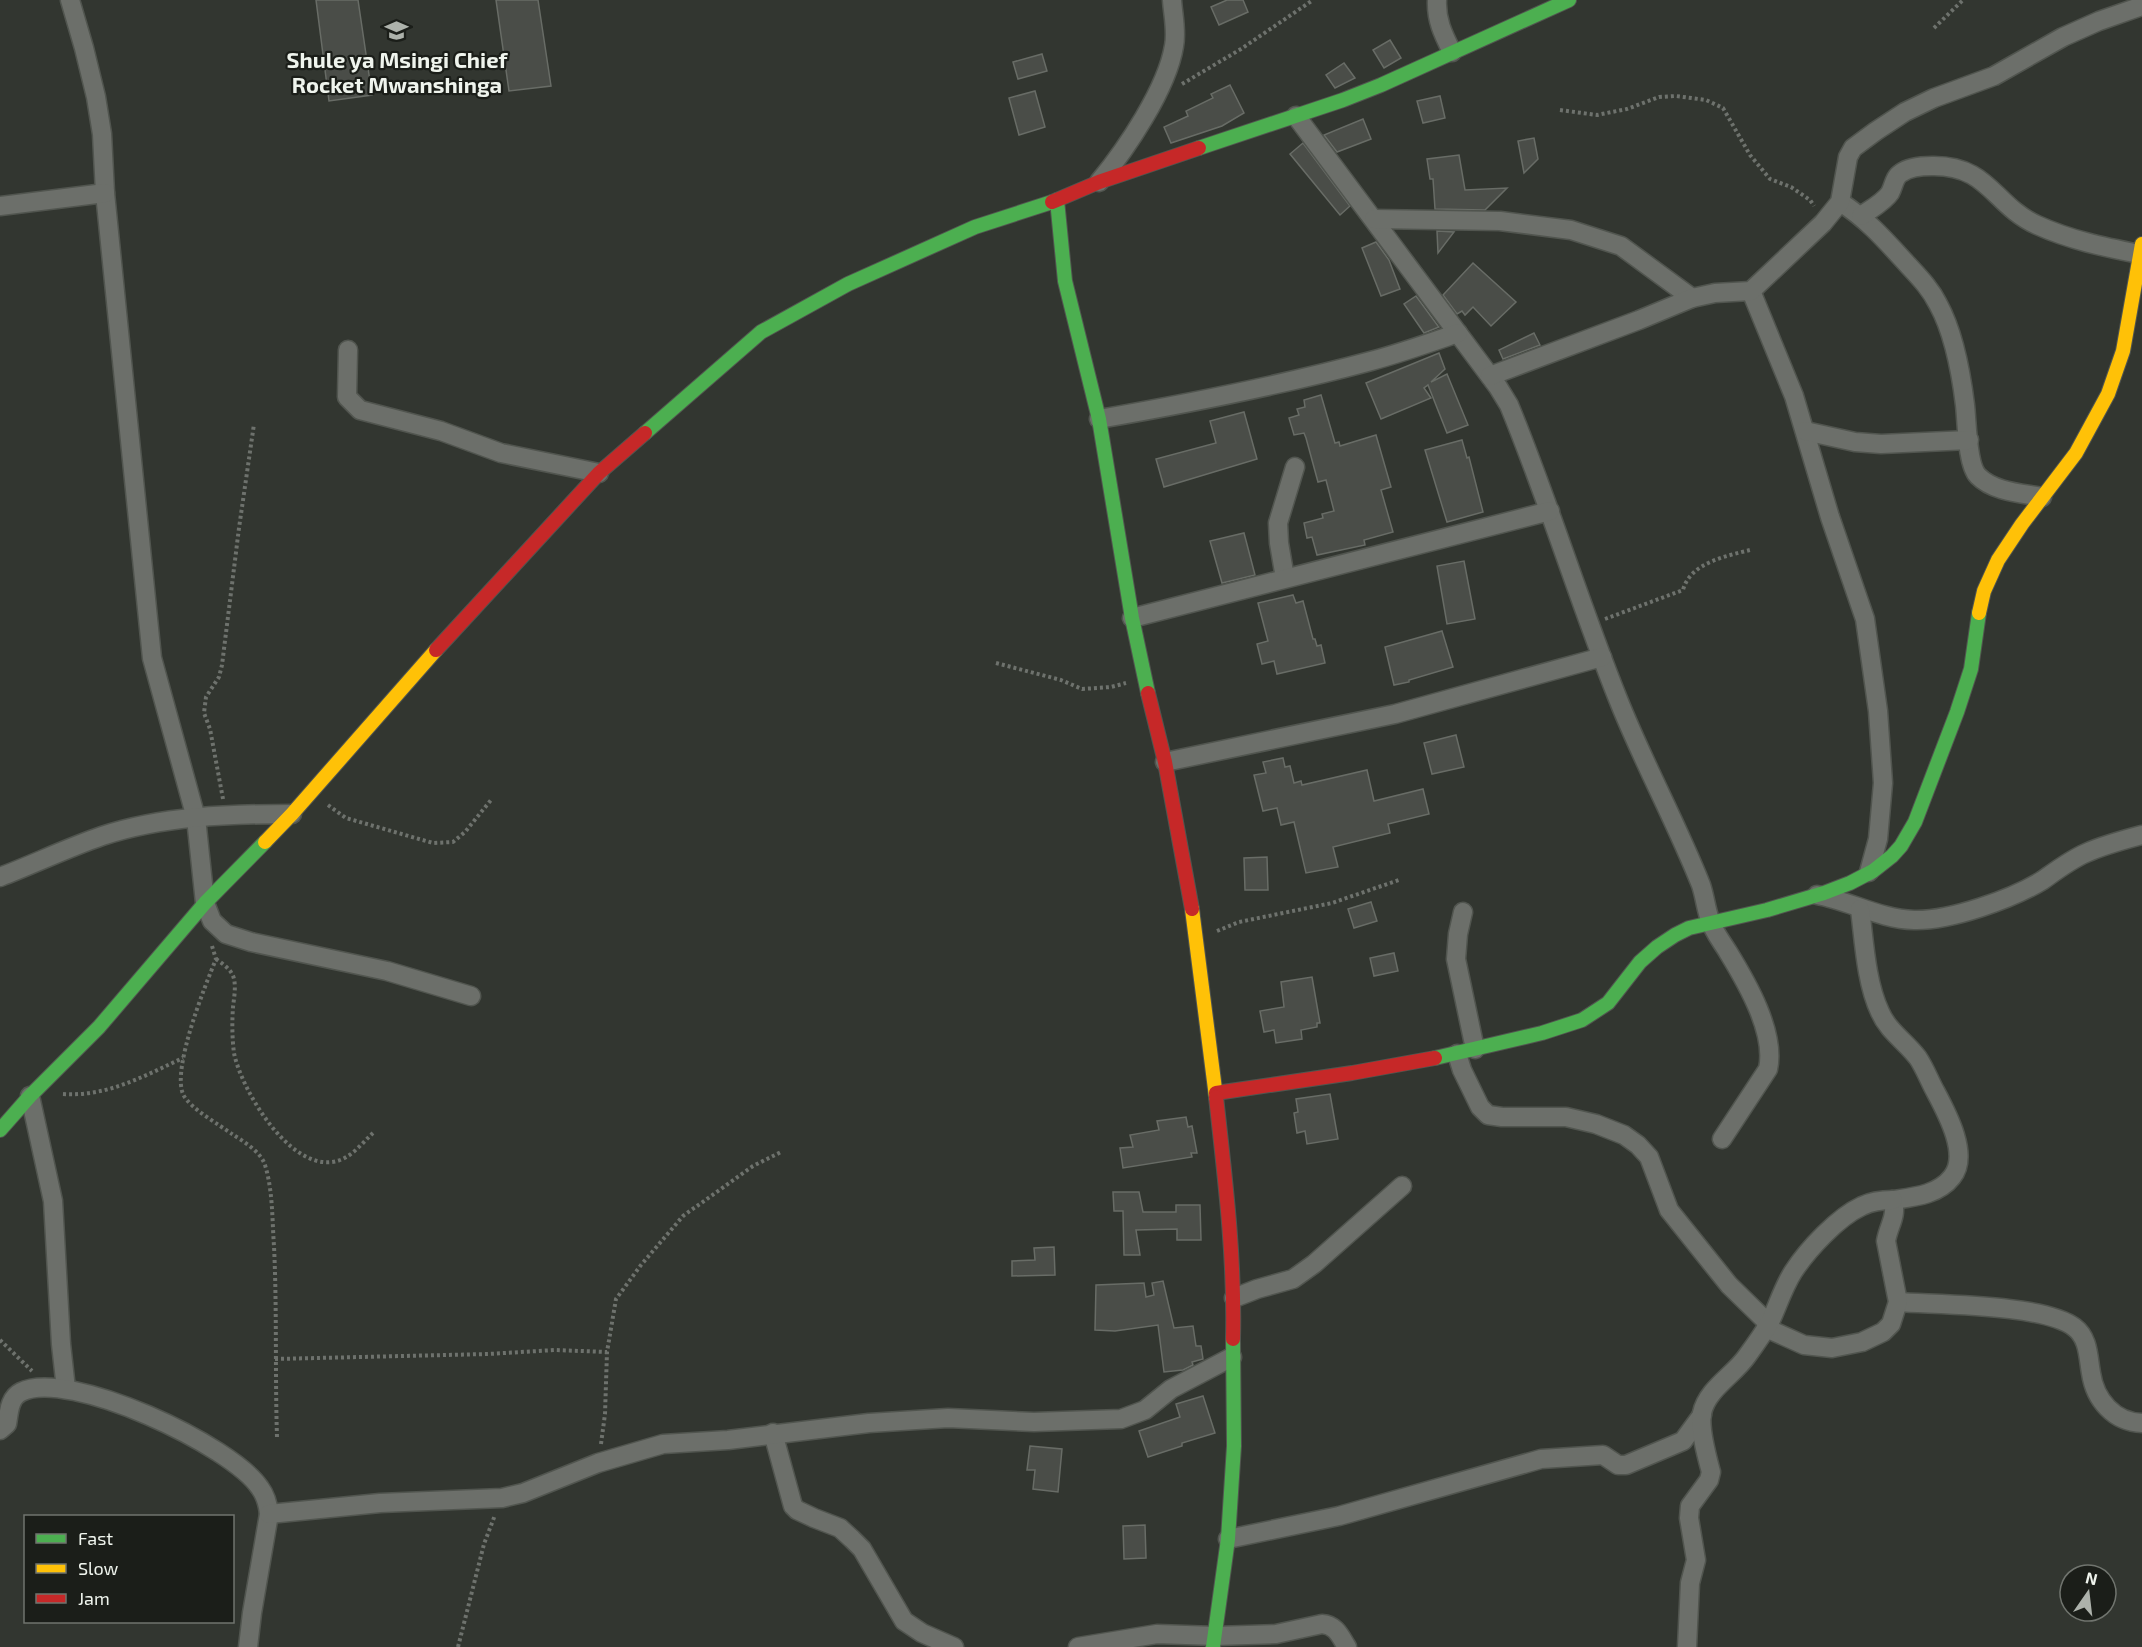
<svg xmlns="http://www.w3.org/2000/svg" width="2142" height="1647" viewBox="0 0 2142 1647" font-family="'Exo 2',sans-serif">
<rect width="100%" height="100%" fill="#323630"/>
<g fill="#4a4d48" stroke="#686c66" stroke-width="1.5">
<path d="M316,0H358L372,95L329,101Z"/>
<path d="M496,0H538L551,86L509,91Z"/>
<path d="M1227,0H1243L1248,12L1219,25L1211,7Z"/>
<path d="M1390,40L1401,58L1384,68L1373,50Z"/>
<path d="M1042,54L1047,71L1018,79L1013,62Z"/>
<path d="M1344,63L1355,78L1335,88L1326,75Z"/>
<path d="M1230,85L1244,113L1222,126L1171,143L1164,127L1188,116L1186,111L1213,98L1211,94Z"/>
<path d="M1035,91L1045,127L1019,135L1009,98Z"/>
<path d="M1440,96L1445,118L1423,123L1417,101Z"/>
<path d="M1363,119L1371,139L1337,152L1324,135Z"/>
<path d="M1534,138L1538,159L1524,173L1518,141Z"/>
<path d="M1303,143L1350,206L1340,215L1290,154Z"/>
<path d="M1459,155L1465,190L1507,188L1485,210L1435,209L1433,179H1430L1427,159Z"/>
<path d="M1437,231L1454,232L1438,253Z"/>
<path d="M1376,242L1389,260L1400,289L1381,296L1362,248Z"/>
<path d="M1473,263L1516,302L1491,326L1473,307L1465,315L1462,311L1457,314L1443,295Z"/>
<path d="M1416,296L1438,326L1439,327L1424,333L1404,304Z"/>
<path d="M1534,333L1540,345L1503,359L1499,350Z"/>
<path d="M1439,353L1445,369L1431,382L1447,374L1468,425L1447,433L1428,385L1424,388L1431,398L1381,419L1366,383Z"/>
<path d="M1321,395L1335,443L1339,442L1340,446L1376,435L1391,487L1381,490L1393,532L1364,540L1365,545L1317,555L1312,537L1307,538L1304,523L1323,518L1322,514L1334,511L1326,480L1318,482L1306,438L1304,433L1294,435L1289,418L1299,415L1297,409L1305,407L1304,400Z"/>
<path d="M1244,412L1257,459L1164,487L1156,459L1216,443L1210,421Z"/>
<path d="M1462,440L1467,458L1469,457L1483,512L1447,522L1425,450Z"/>
<path d="M1244,533L1255,575L1222,583L1210,541Z"/>
<path d="M1464,561L1475,619L1447,624L1437,566Z"/>
<path d="M1293,595L1296,603L1303,601L1313,639H1315L1317,646L1321,645L1325,663L1277,674L1274,661L1262,664L1257,644L1268,641L1258,603Z"/>
<path d="M1442,631L1453,667L1409,680V682L1394,685L1385,647Z"/>
<path d="M1456,735L1464,767L1432,774L1424,743Z"/>
<path d="M1283,758L1285,767L1290,766L1294,783L1301,781L1302,785L1367,770L1374,801L1423,789L1429,814L1388,824L1390,833L1333,847L1338,867L1306,873L1294,822L1281,825L1277,808L1263,811L1254,775L1266,773L1263,762Z"/>
<path d="M1267,857L1268,890H1245L1244,858Z"/>
<path d="M1371,902L1377,921L1354,928L1348,909Z"/>
<path d="M1394,953L1398,971L1374,976L1370,958Z"/>
<path d="M1312,977L1320,1023H1317V1027L1301,1030L1302,1039L1276,1043L1274,1030L1264,1032L1260,1011L1284,1007L1281,982Z"/>
<path d="M1330,1094L1338,1139L1307,1144L1305,1131L1297,1133L1294,1113L1298,1112L1296,1099Z"/>
<path d="M1186,1117L1188,1127L1192,1126L1197,1153H1191L1192,1157L1123,1168L1120,1148L1133,1147L1130,1135L1159,1130L1157,1121Z"/>
<path d="M1113,1192H1139L1143,1212H1176V1205H1200L1201,1240H1177V1229L1136,1230L1140,1255H1124L1123,1211H1114Z"/>
<path d="M1054,1247L1055,1275L1012,1276V1261L1035,1260L1034,1248Z"/>
<path d="M1163,1281L1174,1328L1193,1326L1196,1346H1201L1203,1359L1192,1362L1193,1365L1183,1370L1164,1372L1158,1325L1115,1331L1095,1330L1096,1285L1144,1283L1146,1297L1154,1295L1152,1283Z"/>
<path d="M1203,1396L1215,1433L1182,1443V1446L1148,1457L1139,1431L1180,1417L1176,1404Z"/>
<path d="M1030,1446L1062,1449L1058,1492L1033,1489L1035,1470H1027Z"/>
<path d="M1145,1525L1146,1558L1124,1559L1123,1526Z"/>
</g>
<g fill="none" stroke-linecap="round" stroke-linejoin="round">
<defs>
<g id="street">
<path d="M70,0L84,48L96,97L102,134L105,193L152,658L196,818L205,903L212,921L226,934L251,942L387,971L471,996"/>
<path d="M1437,0C1436,20 1443,34 1452,52"/>
<path d="M1296,116C1364,206 1430,297 1498,387L1509,405C1549,502 1579,602 1618,699C1643,762 1676,822 1701,885C1705,897 1706,909 1710,920C1713,931 1722,942 1728,952C1747,983 1776,1033 1768,1069L1722,1139"/>
<path d="M1099,182C1126,149 1167,89 1174,46C1177,31 1173,15 1172,0"/>
<path d="M1840,202C1867,219 1886,241 1907,264C1919,277 1930,288 1938,304C1954,333 1961,372 1965,405C1967,422 1967,465 1978,476C1994,492 2021,493 2042,497"/>
<path d="M0,206L105,193"/>
<path d="M1861,216C1871,209 1884,202 1890,193C1894,186 1894,177 1901,173C1909,167 1923,166 1932,166C1989,165 1993,205 2037,225C2070,240 2104,247 2139,254"/>
<path d="M1374,219L1500,221L1571,230L1621,246L1692,298"/>
<path d="M1751,291L1794,396L1830,517L1865,619L1878,711L1883,783L1878,839L1869,872"/>
<path d="M348,350L347,397L360,410L441,431L501,453L599,473"/>
<path d="M1490,376L1639,320L1692,298L1715,293L1751,291L1823,223L1840,202L1848,157L1853,148L1876,131L1905,112L1934,98L1994,76L2063,37L2099,21L2142,6"/>
<path d="M1099,419C1191,403 1282,385 1371,361C1401,353 1429,343 1458,333"/>
<path d="M1805,431L1855,442L1881,444L1969,440"/>
<path d="M1285,578L1279,543L1278,523L1295,467"/>
<path d="M1132,618L1550,511"/>
<path d="M1165,762L1395,714L1602,657"/>
<path d="M0,877C34,864 67,848 102,836C162,816 229,814 292,814"/>
<path d="M1817,895C1850,901 1880,919 1914,920C1950,921 2012,899 2043,880C2057,870 2070,860 2086,853C2104,845 2123,840 2142,835"/>
<path d="M1463,912L1458,934L1456,959L1475,1049"/>
<path d="M1457,1054L1462,1070L1480,1107L1488,1115L1502,1117H1566L1596,1124L1624,1135L1638,1145L1649,1157L1669,1210L1729,1285L1769,1324"/>
<path d="M30,1096L53,1201L61,1344L66,1389"/>
<path d="M1234,1298L1257,1289L1293,1279L1314,1264L1402,1186"/>
<path d="M1898,1302C1939,1305 2043,1304 2074,1327C2089,1338 2088,1357 2091,1373C2095,1400 2114,1422 2142,1423"/>
<path d="M1766,1328L1804,1345L1832,1348L1862,1342L1883,1332L1891,1324L1898,1302L1886,1241C1889,1224 1897,1218 1893,1200C1914,1197 1938,1195 1952,1177C1971,1154 1944,1108 1933,1087C1928,1077 1924,1067 1918,1058C1906,1042 1888,1031 1880,1012C1866,983 1864,940 1860,909"/>
<path d="M0,1430L7,1424C9,1413 9,1398 21,1392C68,1368 233,1446 260,1488C266,1496 268,1504 269,1514L252,1613L248,1647"/>
<path d="M773,1433L793,1506L797,1510L814,1518L840,1528L852,1539L862,1549L904,1621L922,1633L954,1647"/>
<path d="M269,1514L380,1503L502,1498L523,1493L598,1463L663,1444L728,1440L869,1423L948,1418L1034,1422L1121,1419L1145,1410L1171,1389L1232,1357"/>
<path d="M1228,1539L1339,1516L1541,1459L1603,1455L1618,1465H1626L1683,1441L1702,1415"/>
<path d="M1078,1647L1157,1634L1215,1636L1276,1634L1322,1624C1336,1625 1340,1636 1347,1647"/>
<path d="M1687,1647L1690,1583L1696,1560L1689,1518L1690,1506L1709,1480L1711,1472C1707,1457 1699,1429 1702,1413C1707,1389 1734,1375 1747,1356C1755,1345 1763,1334 1770,1322C1778,1305 1783,1288 1793,1272C1808,1249 1838,1217 1862,1206C1872,1201 1883,1200 1893,1200"/>
</g>
<g id="fast">
<path d="M1199,148L1343,100L1381,85L1569,0"/>
<path d="M1057,200L1065,281L1099,419L1132,618L1148,693"/>
<path d="M645,433L761,332L848,284L975,227L1052,202"/>
<path d="M1435,1058L1542,1033L1582,1020L1608,1003L1640,962L1657,947L1675,935L1689,928L1767,910L1824,893L1850,883L1873,871L1892,856L1901,846L1915,822L1957,712L1971,669L1979,613"/>
<path d="M0,1130L30,1096L99,1027L205,903L265,842"/>
<path d="M1213,1647L1228,1539L1234,1446L1233,1339"/>
</g>
<g id="slow">
<path d="M1979,613L1984,591L1998,560L2022,524L2076,453L2108,394L2123,351L2142,244"/>
<path d="M265,842L292,814L436,650"/>
<path d="M1192,909L1216,1097"/>
</g>
<g id="jam">
<path d="M1052,202L1099,182L1199,148"/>
<path d="M436,650L599,473L645,433"/>
<path d="M1148,693L1165,762L1192,909"/>
<path d="M1216,1093L1352,1073L1435,1058"/>
<path d="M1216,1097C1225,1178 1235,1258 1233,1339"/>
</g>
</defs>
<use href="#street" stroke="#51554f" stroke-width="21"/>
<use href="#fast" stroke="#51554f" stroke-width="16"/>
<use href="#slow" stroke="#51554f" stroke-width="16"/>
<use href="#jam" stroke="#51554f" stroke-width="16"/>
<g stroke="#6e726d" stroke-width="4" stroke-dasharray="3 3" stroke-linecap="butt">
<path d="M1934,28L1963,0"/>
<path d="M1182,84L1241,49L1313,0"/>
<path d="M1560,110L1597,115L1627,109L1659,97L1676,96L1706,100L1723,108L1750,155L1770,179L1791,187L1810,200L1814,206"/>
<path d="M1605,619L1683,590C1690,563 1726,556 1750,550"/>
<path d="M996,663L1061,680L1082,689L1111,687L1126,683"/>
<path d="M223,799L210,729L204,713L206,697L219,677L222,665L239,528L254,424"/>
<path d="M328,805L346,818L433,843L453,842L465,832L491,800"/>
<path d="M1217,931L1239,922L1332,903L1399,880"/>
<path d="M212,946L216,959C205,986 172,1068 183,1094C189,1108 220,1125 232,1134C243,1141 261,1152 265,1165C273,1191 272,1219 274,1246C277,1310 275,1373 277,1437"/>
<path d="M216,959C223,964 232,970 234,979C236,988 234,998 233,1007C232,1021 232,1038 234,1053C241,1089 288,1168 332,1162C350,1160 361,1144 373,1133"/>
<path d="M63,1094C107,1097 144,1076 183,1058"/>
<path d="M0,1340L32,1371"/>
<path d="M275,1359L488,1354L555,1350L607,1352"/>
<path d="M601,1444L605,1414L607,1352L616,1299L641,1265L683,1216L753,1166L781,1152"/>
<path d="M458,1647L484,1544L495,1515"/>
</g>
<use href="#street" stroke="#6c6f6a" stroke-width="18"/>
<use href="#fast" stroke="#4caf50" stroke-width="14"/>
<use href="#slow" stroke="#ffc107" stroke-width="14"/>
<use href="#jam" stroke="#c62828" stroke-width="14"/>
</g>
<defs>
<symbol id="school-bare" viewBox="-9 -9 18 18"><path d="M0-5L7-2L0 1L-7-2ZM-4 1L0 2.5L4 1V4Q0 6-4 4Z" fill="#adb2ab" stroke="#1b1e19" stroke-width="2.5" paint-order="stroke"/></symbol>
</defs>
<g fill-rule="evenodd">
<use href="#school-bare" x="380" y="14" width="33" height="33"/>
</g>
<g text-anchor="middle" dominant-baseline="central" stroke-width="4.5" stroke-linejoin="round" paint-order="stroke">
<g font-size="22" font-weight="bold" fill="#eff4ed" stroke="#1b1e19">
<text x="397" y="59">Shule ya Msingi Chief<tspan x="397" dy="25">Rocket Mwanshinga</tspan></text>
</g>
</g>
<rect x="24" y="1515" width="210" height="108" fill="#1b1e19" stroke="#70746e" stroke-width="1.5"/>
<rect x="36" y="1534" width="30" height="9" fill="#4caf50" stroke="#70746e" stroke-width="1.5"/>
<text x="78" y="1545" font-size="18" fill="#eff4ed">Fast</text>
<rect x="36" y="1564" width="30" height="9" fill="#ffc107" stroke="#70746e" stroke-width="1.5"/>
<text x="78" y="1575" font-size="18" fill="#eff4ed">Slow</text>
<rect x="36" y="1594" width="30" height="9" fill="#c62828" stroke="#70746e" stroke-width="1.5"/>
<text x="78" y="1605" font-size="18" fill="#eff4ed">Jam</text>
<g transform="translate(2088 1593) rotate(14)"><circle r="28" fill="#1b1e19" stroke="#70746e" stroke-width="1.5"/>
<path d="M0-4.5L10 22L0 15L-10 22Z" fill="#adb2ab"/>
<text y="-9" font-size="16" font-weight="bold" text-anchor="middle" fill="#eff4ed">N</text>
</g>
</svg>
